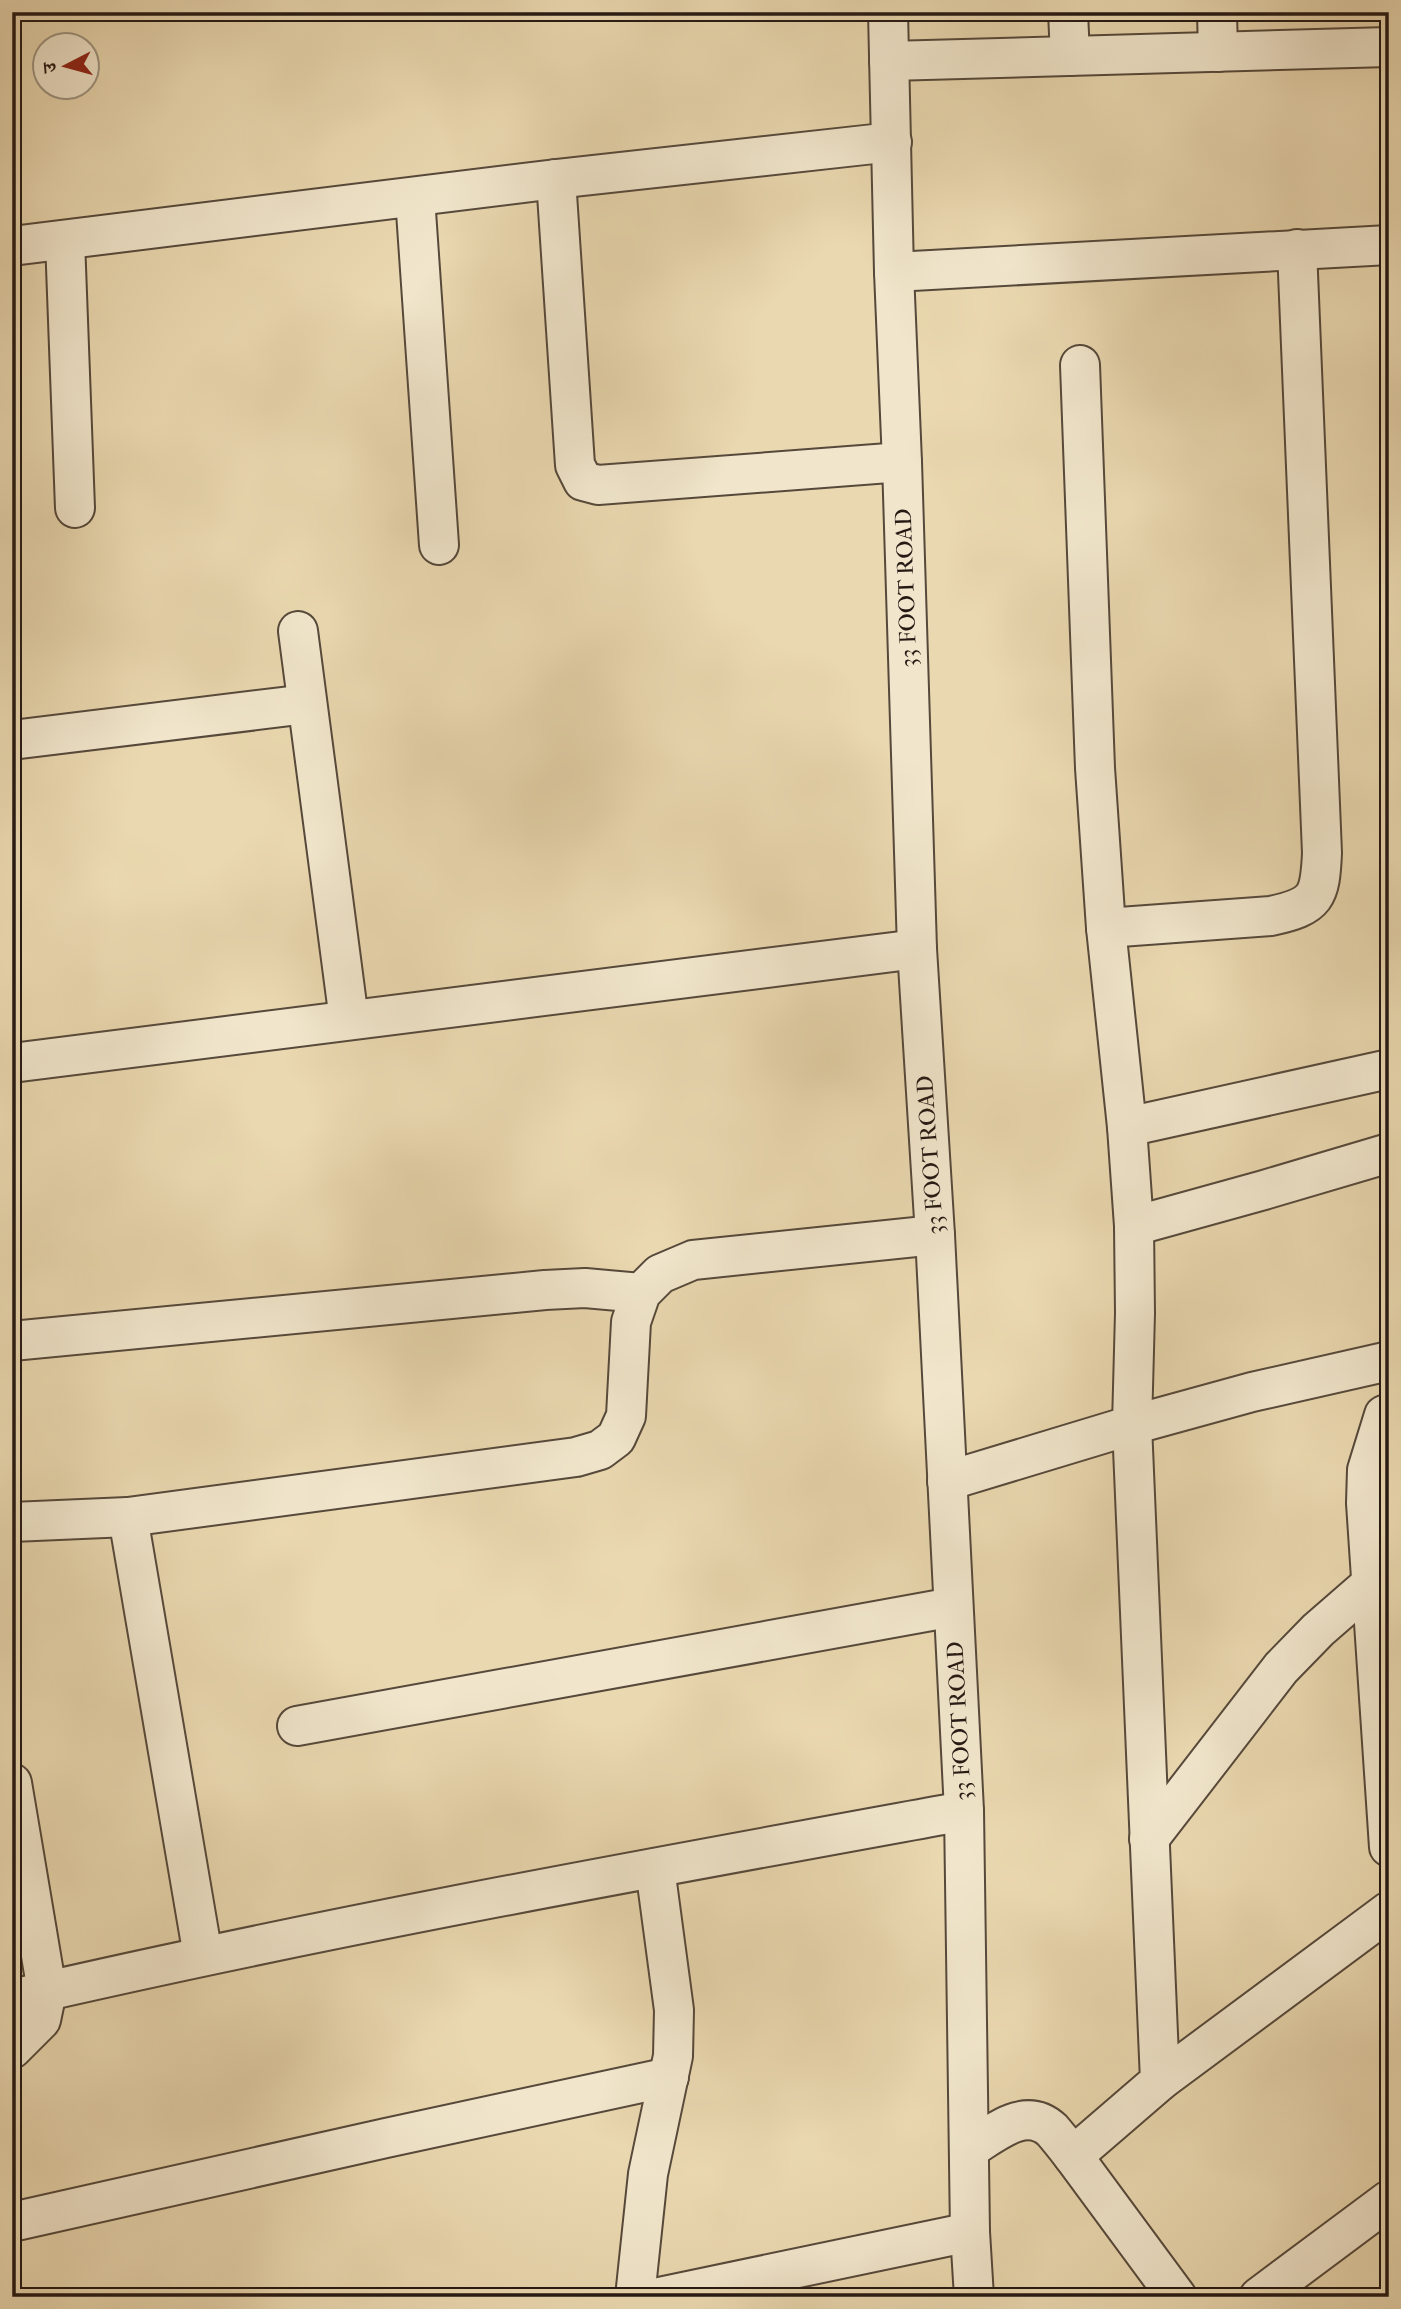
<svg xmlns="http://www.w3.org/2000/svg" width="1401" height="2309" viewBox="0 0 1401 2309" font-family="'IM FELL French Canon','Noto Serif Devanagari',serif">
<rect width="100%" height="100%" fill="#ead8b0"/>
<filter id="stains"><feTurbulence type="fractalNoise" baseFrequency=".00286" numOctaves="4"/><feColorMatrix values="0 0 0 0 .2 0 0 0 0 .09 0 0 0 0 .02 0 0 0 .5 -.17"/></filter>
<radialGradient id="worn" r=".72"><stop offset=".6" stop-color="#630" stop-opacity="0"/><stop offset="1" stop-color="#630" stop-opacity=".3"/></radialGradient>
<g fill="none" stroke-linecap="round" stroke-linejoin="round">
<defs>
<g id="street">
<path d="M888,12L894,272L902,462L917,949L935,1235L964,1811L970,2232L974,2297"/>
<path d="M1068,12L1070,56"/>
<path d="M1217,12L1218,52"/>
<path d="M889,61L1389,47"/>
<path d="M556,179L575,465L583,481L598,485L902,462"/>
<path d="M415,197L439,545"/>
<path d="M65,240L75,508"/>
<path d="M12,246L556,179L892,142"/>
<path d="M894,272L1389,245"/>
<path d="M298,631L349,1020"/>
<path d="M12,740L307,704"/>
<path d="M1106,928L1271,916C1317,906 1320,897 1322,853L1297,249"/>
<path d="M12,1063L917,949"/>
<path d="M1127,1127L1389,1069"/>
<path d="M1134,1226L1264,1190L1389,1153"/>
<path d="M12,1341L545,1290L585,1288L641,1293"/>
<path d="M1384,1415L1367,1470L1366,1503L1389,1847"/>
<path d="M947,1481L1132,1425L1252,1392L1389,1361"/>
<path d="M128,1517L203,1956"/>
<path d="M12,1522L128,1517L576,1457L600,1450L616,1438L626,1416L631,1322L641,1293L660,1274L693,1260L935,1235"/>
<path d="M297,1726L953,1607"/>
<path d="M12,1783L47,1991L41,2020L12,2049"/>
<path d="M1149,1839L1281,1668L1318,1630L1372,1583"/>
<path d="M12,1999C327,1926 646,1869 964,1811"/>
<path d="M1160,2081L1389,1911"/>
<path d="M969,2149C994,2134 1025,2105 1052,2130C1059,2138 1066,2147 1073,2156L1160,2081L1132,1425L1135,1313L1134,1226L1127,1127L1106,928L1095,768L1080,365"/>
<path d="M1073,2156L1177,2297"/>
<path d="M12,2222L386,2138L669,2077"/>
<path d="M635,2297L648,2174L673,2056L674,2010L655,1868"/>
<path d="M659,2297L970,2232"/>
<path d="M1259,2297L1389,2200"/>
</g>
</defs>
<use href="#street" stroke="#56493b" stroke-width="42"/>
<use href="#street" stroke="#f1e6cc" stroke-width="38"/>
</g>
<g text-anchor="middle" dominant-baseline="central" stroke-width="6" stroke-linejoin="round" paint-order="stroke">
<g font-size="23" fill="#251914" stroke="#f1e6cc">
<text transform="translate(906 588) rotate(-92)">33 FOOT ROAD</text>
<text transform="translate(930 1155) rotate(-94)">33 FOOT ROAD</text>
<text transform="translate(959 1721) rotate(-93)">33 FOOT ROAD</text>
</g>
</g>
<rect width="1401" height="2309" fill="none" stroke="#ead8b0" stroke-width="42"/>
<rect x="14" y="14" width="1373" height="2281" fill="none" stroke="#251914" stroke-width="3.5"/>
<rect x="21" y="21" width="1359" height="2267" fill="none" stroke="#251914" stroke-width="2"/>
<g transform="translate(66 66) rotate(264)"><circle r="33" fill="#f1e6cc" stroke="#9f9482" stroke-width="2"/>
<path d="M0-5L12 26L0 18L-12 26Z" fill="#8f2418"/>
<text y="-10" font-size="19" font-weight="bold" text-anchor="middle" fill="#251914">उ</text>
</g>
<rect width="100%" height="100%" filter="url(#stains)"/>
<rect width="100%" height="100%" fill="url(#worn)"/>
</svg>
